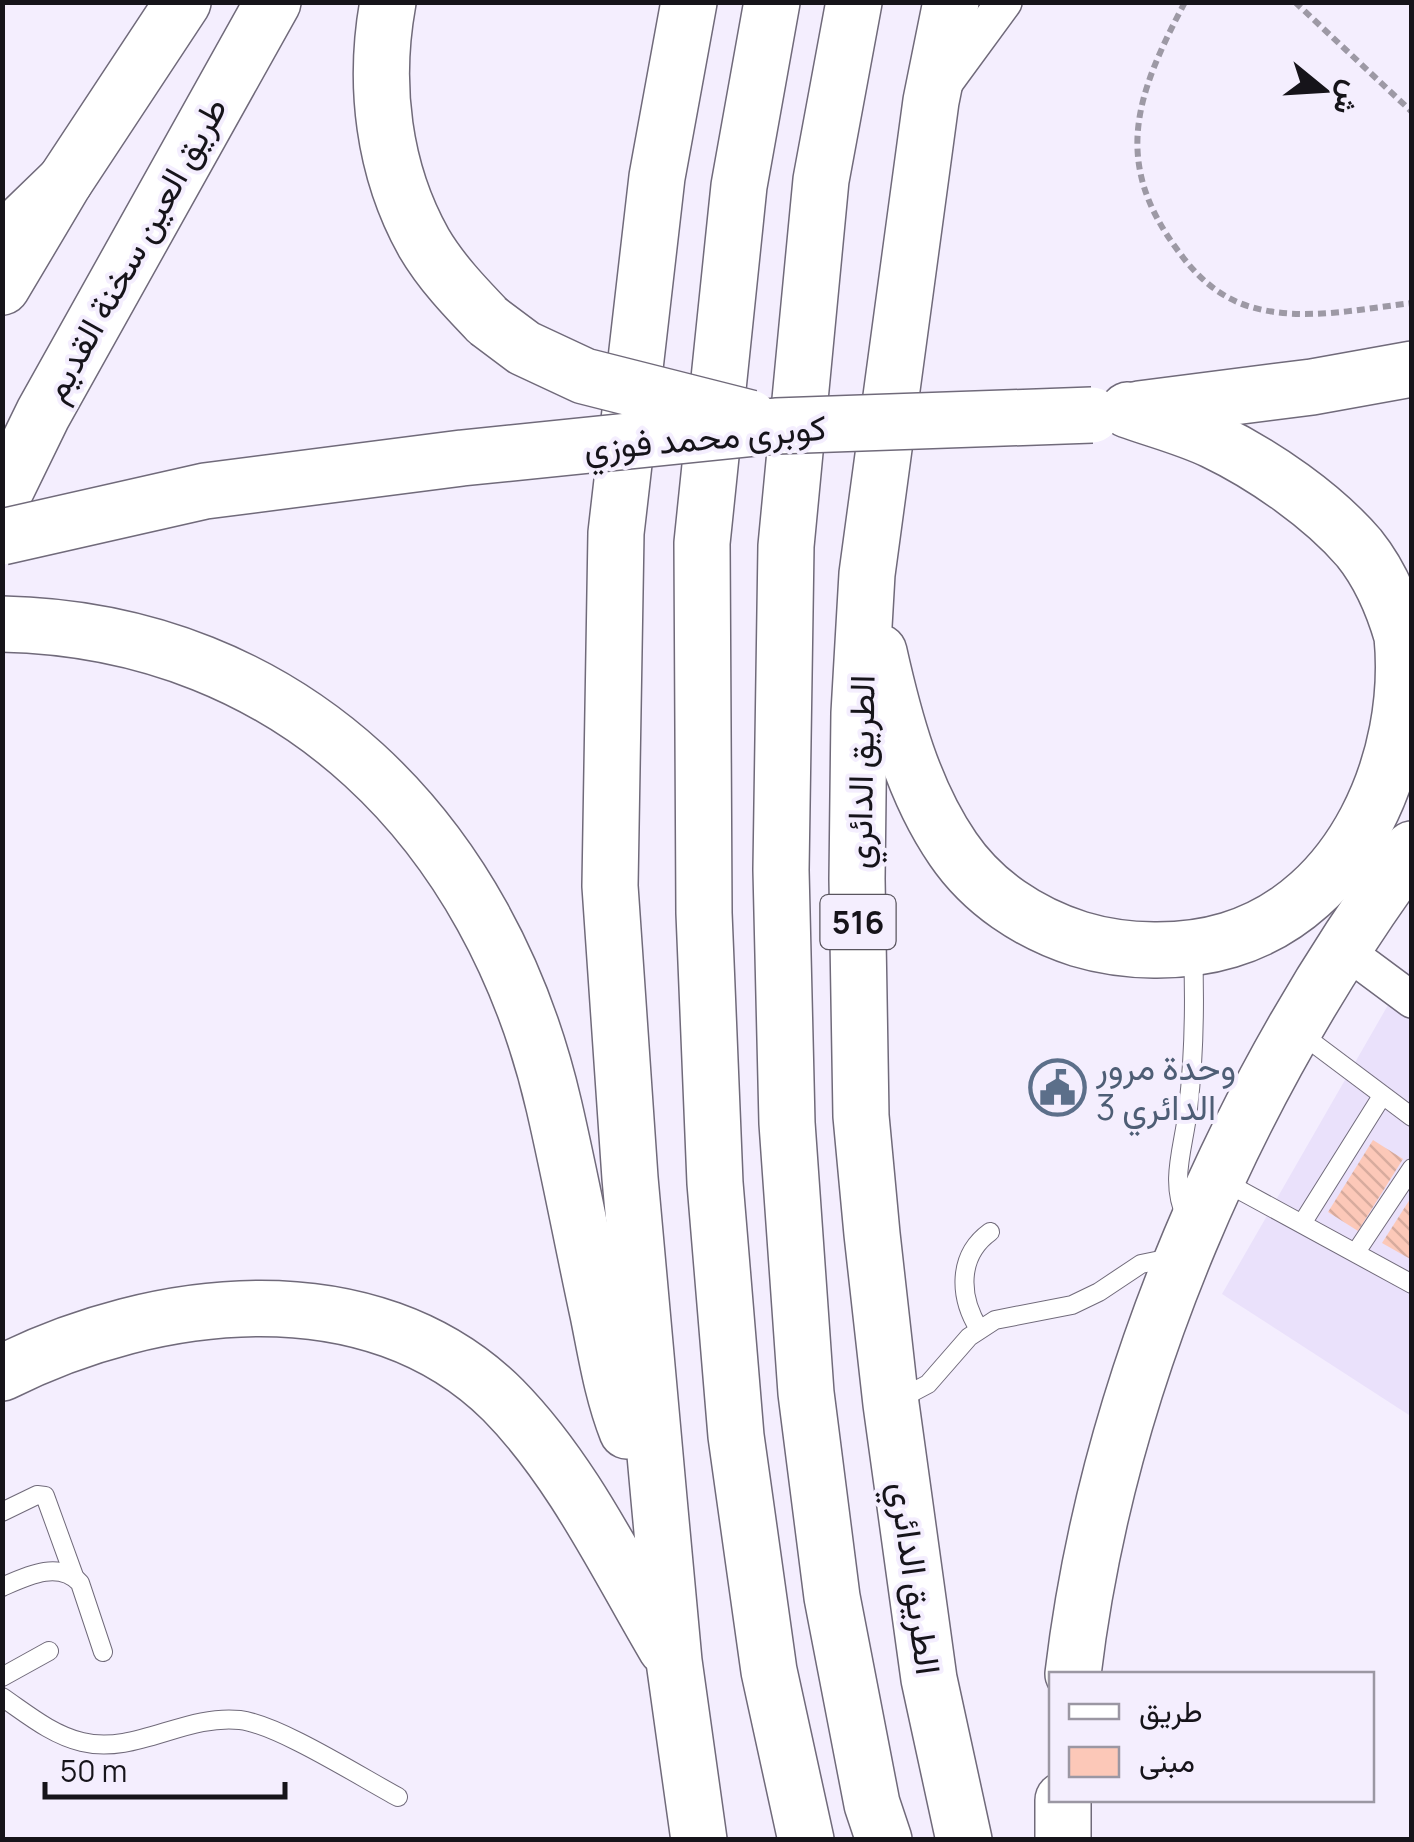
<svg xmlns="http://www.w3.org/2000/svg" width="1414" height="1842" viewBox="0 0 1414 1842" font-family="Manrope,Vazirmatn,sans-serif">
<defs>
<pattern id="building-back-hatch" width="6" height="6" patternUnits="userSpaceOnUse" patternTransform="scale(2.5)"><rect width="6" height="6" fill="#fcc8b8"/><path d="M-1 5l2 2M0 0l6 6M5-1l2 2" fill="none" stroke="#d7ab9e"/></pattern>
</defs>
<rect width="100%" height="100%" fill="#f4eefe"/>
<path fill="#eae1fb" d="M1411,965V1411L1409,1415L1222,1294Z"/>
<g fill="url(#building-back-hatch)">
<path d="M1373,1140L1403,1159L1358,1231L1328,1212Z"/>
<path d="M1412,1196V1260L1382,1243Z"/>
</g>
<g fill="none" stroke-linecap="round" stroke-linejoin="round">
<defs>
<g id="lane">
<path d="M1300,1033L1412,1117"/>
<path d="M1223,1181L1412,1284"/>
<path d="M1186,1217C1169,1181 1184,1147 1188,1109C1194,1058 1195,1003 1193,951"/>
<path d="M1303,1222L1382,1096"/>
<path d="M1356,1252L1412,1168"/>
<path d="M979,1329C959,1297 957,1256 990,1232"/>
<path d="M896,1401L928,1384L969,1337L995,1320L1072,1305L1099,1292L1141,1264L1175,1257"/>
<path d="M2,1512L37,1495L45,1496L74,1576"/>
<path d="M2,1587C27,1576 59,1560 80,1583L103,1652"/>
<path d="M2,1677L49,1651"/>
<path d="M2,1697C27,1714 52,1735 82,1742C135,1755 185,1714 240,1720C279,1725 359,1776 398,1797"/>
</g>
<g id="street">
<path d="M941,88L1004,2"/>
<path d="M1342,948L1412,1000"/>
</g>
<g id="primary">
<path d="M2,287L65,181L183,2"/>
<path d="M2,498L43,414L273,2"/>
</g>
<g id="highway">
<path d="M388,2C373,84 383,170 424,243C441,272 465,297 488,321"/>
<path d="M689,2L657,177L616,533L610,886L630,1178L659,1499L674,1661L699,1840"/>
<path d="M772,2L739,186L702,543L704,913L715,1183L736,1436L769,1671L806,1840"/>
<path d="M854,2L821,180L786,546L781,870L787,1123L806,1393L832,1597L872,1804L884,1840"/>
<path d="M951,2L931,101L867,574L859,713L857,879L861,1116L872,1234L891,1404L929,1679L964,1840"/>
<path d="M2,242L65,181"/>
<path d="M1139,409L1312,387L1412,369"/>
<path d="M2,624C294,630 491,833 554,1106C570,1175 583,1245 598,1314C606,1353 612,1393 627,1431"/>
<path d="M879,652C894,719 913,791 953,849C983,893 1029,923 1079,939C1125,953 1183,954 1229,940C1352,903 1414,760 1402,636C1393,605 1380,574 1359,548C1323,506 1264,465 1214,441C1187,428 1156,420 1128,410"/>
<path d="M2,1373C155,1296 371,1269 503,1400C572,1470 617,1565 666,1648"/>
<path d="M1073,1674C1108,1380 1237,1087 1412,849"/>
<path d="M1063,1840V1800"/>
</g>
</defs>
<use href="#lane" stroke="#706a7a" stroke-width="20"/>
<use href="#street" stroke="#706a7a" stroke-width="38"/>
<use href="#primary" stroke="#706a7a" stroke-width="58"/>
<use href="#highway" stroke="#706a7a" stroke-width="58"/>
<g stroke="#9d99a5" stroke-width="6" stroke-dasharray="8 5" stroke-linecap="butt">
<path d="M1185,2C1136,95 1111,162 1179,252C1197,277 1220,298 1251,307C1302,322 1360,309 1412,303"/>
<path d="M1295,2L1412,112"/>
</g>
<use href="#lane" stroke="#fff" stroke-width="18"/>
<use href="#street" stroke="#fff" stroke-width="35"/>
<use href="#primary" stroke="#fff" stroke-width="55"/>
<use href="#highway" stroke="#fff" stroke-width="55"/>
<defs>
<g id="highway-bridge">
<path d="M488,321L524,348L584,376L750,418"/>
<path d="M2,537L205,491L462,458L776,426L1092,415"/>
</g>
</defs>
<use href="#highway-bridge" stroke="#706a7a" stroke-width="58" stroke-linecap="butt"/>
<use href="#highway-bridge" stroke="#fff" stroke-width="55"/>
</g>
<defs>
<symbol id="civic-ring" viewBox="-11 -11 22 22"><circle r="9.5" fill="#f4eefe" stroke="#5c6f8a" stroke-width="1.5"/><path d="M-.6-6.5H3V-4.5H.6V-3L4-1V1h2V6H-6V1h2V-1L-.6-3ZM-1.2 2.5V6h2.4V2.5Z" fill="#5c6f8a"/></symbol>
</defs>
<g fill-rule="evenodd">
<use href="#civic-ring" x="1026" y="1056" width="63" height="63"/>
</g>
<g text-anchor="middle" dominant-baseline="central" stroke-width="8" stroke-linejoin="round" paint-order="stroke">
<rect fill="#f4eefe" stroke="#59555e" stroke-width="2.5" x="820.5" y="895" width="75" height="54" rx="8"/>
<g font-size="32" font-weight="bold" fill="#16141a">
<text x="858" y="922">516</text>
</g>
<g font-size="35" fill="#16141a" stroke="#f4eefe">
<text transform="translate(134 249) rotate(-61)">طريق العين سخنة القديم</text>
<text transform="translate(705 437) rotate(-5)">كوبرى محمد فوزي</text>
<text transform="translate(860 772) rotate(-89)">الطريق الدائري</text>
<text transform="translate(916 1578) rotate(82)">الطريق الدائري</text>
</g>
<g font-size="35" fill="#4e5e75" stroke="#f4eefe" text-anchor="start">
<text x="1096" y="1067">وحدة مرور<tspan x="1096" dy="40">الدائري 3</tspan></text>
</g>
</g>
<rect width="1414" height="1842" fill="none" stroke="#16141a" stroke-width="10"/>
<rect x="1049" y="1672" width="325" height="130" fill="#f4eefe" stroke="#9b97a3" stroke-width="2.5"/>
<rect x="1069" y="1704" width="50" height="15" fill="#ffffff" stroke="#9b97a3" stroke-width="2.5"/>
<text x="1139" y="1722" font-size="30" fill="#16141a">طريق</text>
<rect x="1069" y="1747" width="50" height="30" fill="#fcc8b8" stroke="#9b97a3" stroke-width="2.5"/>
<text x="1139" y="1772" font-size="30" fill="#16141a">مبنى</text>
<g transform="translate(1324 90) rotate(108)" stroke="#f4eefe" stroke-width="8" paint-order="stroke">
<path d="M0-8L18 38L0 25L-18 38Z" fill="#16141a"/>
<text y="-15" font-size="28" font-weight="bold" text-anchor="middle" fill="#16141a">ش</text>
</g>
<path d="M45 1782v15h240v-15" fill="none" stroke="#16141a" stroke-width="5"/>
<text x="60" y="1782" font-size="30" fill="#16141a" stroke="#f4eefe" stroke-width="8" paint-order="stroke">50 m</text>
</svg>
